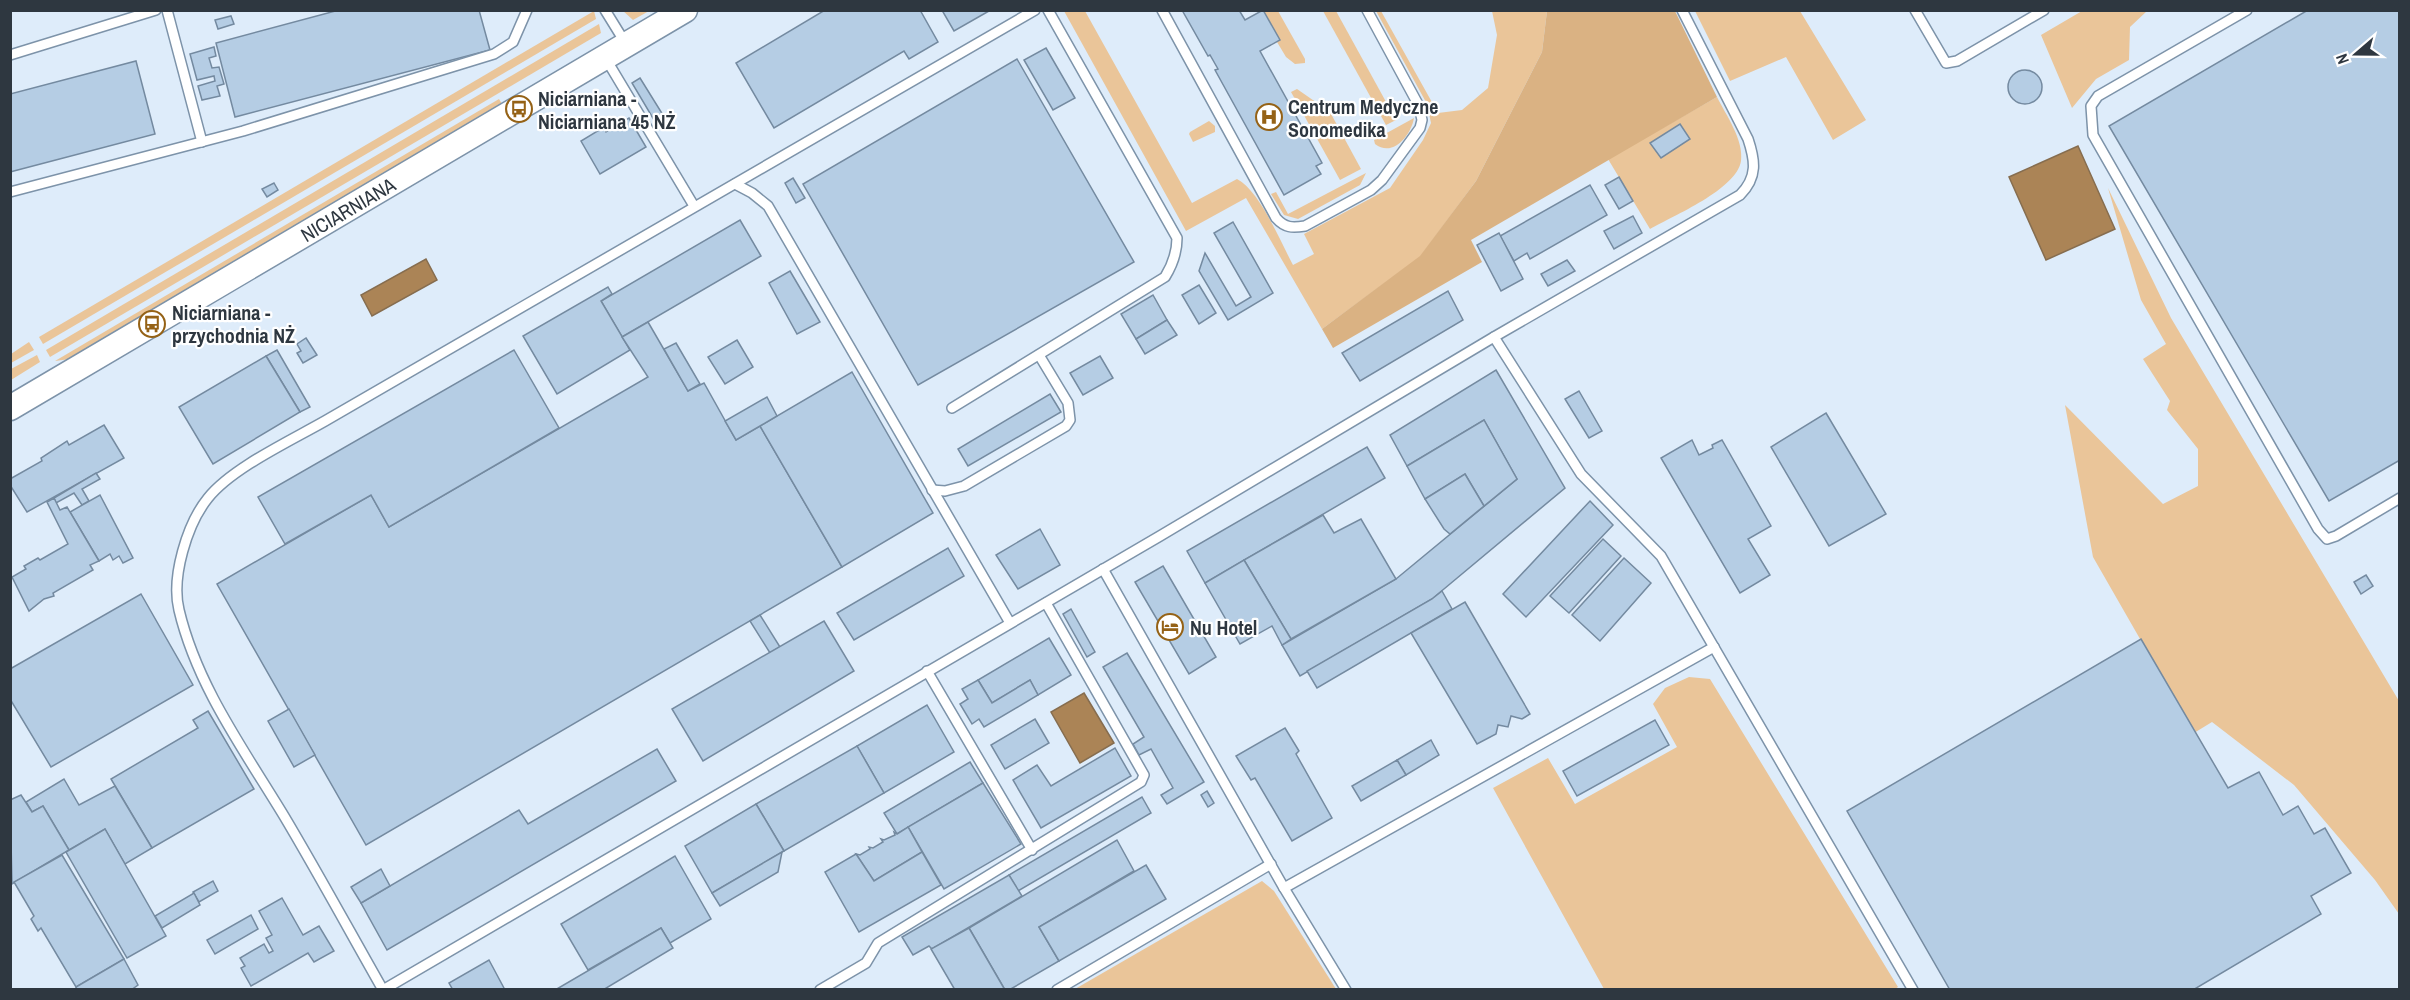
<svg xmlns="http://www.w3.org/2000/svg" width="2410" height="1000" viewBox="0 0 2410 1000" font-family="'Archivo Narrow',sans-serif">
<rect width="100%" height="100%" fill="#deecfa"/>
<g fill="#eac599">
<path d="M622,10H649V11L633,20Z"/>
<path d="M594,11L596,19L43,344L39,337Z"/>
<path d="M1064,11H1085L1192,203L1237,179C1260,191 1280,241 1293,265L1314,254L1304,234L1390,188L1423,140L1431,123L1427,104L1376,11H1381L1438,113L1462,110L1488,88L1497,35L1492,11H1547L1542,52L1476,181L1420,257L1322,329L1246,198L1186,231Z"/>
<path d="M1263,11H1278L1305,59V63L1295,64L1286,57L1277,42L1280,40Z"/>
<path d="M1323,11H1336L1396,120L1386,125Z"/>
<path d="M1695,11H1800L1866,120L1833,140L1786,57L1730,81Z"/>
<path d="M2082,11H2147L2130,27L2129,60L2096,79L2072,108L2041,35Z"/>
<path d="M599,24L601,33L50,357L46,350Z"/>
<path d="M1297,89L1330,112L1361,169L1340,180L1291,92Z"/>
<path d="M1717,97C1726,115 1744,140 1741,161C1737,189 1673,216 1650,229L1608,159Z"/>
<path d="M499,99L502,104L70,359L55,361Z"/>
<path d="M1414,118C1411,135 1393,158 1375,144L1374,140Z"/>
<path d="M1209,121L1215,126V132L1193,142L1189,134L1190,132Z"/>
<path d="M1366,173L1360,185L1298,219L1284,215L1271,194L1276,192L1288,214Z"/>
<path d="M2108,188L2171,318L2399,701V914L2375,880L2294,785L2212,722L2194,733L2093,557L2065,405L2163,504L2198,486V449L2167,410L2170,401L2143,359L2166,344L2141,300Z"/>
<path d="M29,342L34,350L11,363V354Z"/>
<path d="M37,355L40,362L11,380V369Z"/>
<path d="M1689,677L1710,679L1898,987L1895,989H1604L1493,788L1548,758L1575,804L1677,747L1653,704L1665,688Z"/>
<path d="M1262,881L1274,891L1336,989H1075Z"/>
</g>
<path fill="#dab283" d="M1547,11H1675L1717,97L1471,240L1482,262L1333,348L1322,329L1420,256L1476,181L1542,52Z"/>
<g fill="#ab8456" stroke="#866d4f" stroke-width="1.5">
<path d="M2078,146L2115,229L2046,260L2009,177Z"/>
<path d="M426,259L437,280L372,316L361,295Z"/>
<path d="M1084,693L1114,743L1080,763L1051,712Z"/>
</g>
<g fill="#b5cde4" stroke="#748aa0" stroke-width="1.5">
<path d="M339,10H479L490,50L235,117L216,43Z"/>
<path d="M825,10H920L938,42L909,59L904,51L774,128L736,63Z"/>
<path d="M946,10H989V11L954,31L943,12Z"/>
<path d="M1182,10H1239L1245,20L1263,10L1280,40L1260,51L1322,163L1316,166L1321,174L1284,195L1215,70L1218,69L1210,55L1208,56Z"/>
<path d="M2308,10H2400V460L2329,501L2109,126Z"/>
<path d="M231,16L234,24L218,29L215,20Z"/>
<path d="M214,47L216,56L209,58L212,68L219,67L224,84L217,86L220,96L202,100L198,86L215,81L214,76L197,80L190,54Z"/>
<path d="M1046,48L1075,98L1053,110L1024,60Z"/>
<path d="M1017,59L1134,262L918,385L803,184Z"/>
<path d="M136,61L155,134L10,172V94Z"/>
<circle cx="2025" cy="87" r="17"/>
<path d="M640,78L663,115L654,120L632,83Z"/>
<path d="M629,118L646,147L600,174L581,141L604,127L606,132Z"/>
<path d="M1680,124L1690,139L1661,158L1650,143Z"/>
<path d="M1619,177L1633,201L1619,209L1605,185Z"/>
<path d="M793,178L805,198L796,203L785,183Z"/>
<path d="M274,183L278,190L267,197L262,189Z"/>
<path d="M1590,185L1607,215L1530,259L1527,253L1514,261L1500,236Z"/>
<path d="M1633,216L1642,233L1614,249L1604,231Z"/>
<path d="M740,220L761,256L622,337L601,301Z"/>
<path d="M1233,222L1273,293L1228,320L1199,271L1205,253L1236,306L1251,297L1214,233Z"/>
<path d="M1499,233L1523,279L1501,291L1477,245Z"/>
<path d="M1567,260L1575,271L1548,286L1541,274Z"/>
<path d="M790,271L820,322L797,334L769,283Z"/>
<path d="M1199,285L1216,313L1199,324L1182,295Z"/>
<path d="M608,287L612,294L601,301L630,350L557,394L523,336Z"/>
<path d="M1448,291L1463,320L1360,381L1342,353Z"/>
<path d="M1153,295L1167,320L1136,339L1121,314Z"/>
<path d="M1167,320L1177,335L1145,354L1136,339Z"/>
<path d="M648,322L688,391L704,383L736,440L760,426L842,567L366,845L217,584L371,495L389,527L648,377L622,337Z"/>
<path d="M306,338L317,355L303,363L297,353L301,351L297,344Z"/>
<path d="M737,340L753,367L725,384L708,357Z"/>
<path d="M676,343L700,384L688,391L664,349Z"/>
<path d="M277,350L310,407L300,412L266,356Z"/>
<path d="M514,350L559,428L389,527L371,495L285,544L258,497Z"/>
<path d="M266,356L300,412L213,464L179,407Z"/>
<path d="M1100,356L1113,378L1083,395L1070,373Z"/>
<path d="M1496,370L1565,488L1432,599L1300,676L1282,645L1396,579L1517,479L1484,420L1407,466L1390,435Z"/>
<path d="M852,372L933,513L842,567L760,426Z"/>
<path d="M1579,391L1602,431L1589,438L1565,399Z"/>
<path d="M1050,394L1061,412L968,466L958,449Z"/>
<path d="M767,397L777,416L736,440L725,421Z"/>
<path d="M1826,413L1886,514L1829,546L1771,447Z"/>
<path d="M1484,420L1517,479L1484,506L1465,474L1425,499L1407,466Z"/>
<path d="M104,425L124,458L27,512L10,485V479L42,461L41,458L67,441L69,445Z"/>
<path d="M1692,440L1699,455L1713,448L1712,445L1722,440L1771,526L1748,539L1770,575L1740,593L1661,458Z"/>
<path d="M1367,447L1385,478L1205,583L1187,551Z"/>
<path d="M96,473L100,479L82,489L89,501L82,505L74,493L56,503L54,498Z"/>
<path d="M1465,474L1484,506L1450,534L1444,529L1425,499Z"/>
<path d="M100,495L133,558L123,563L119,556L113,560L110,554L99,561L70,512Z"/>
<path d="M54,498L60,510L67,507L99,561L90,565L93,570L53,593L54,596L44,599L29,611L12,577L26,569L24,566L38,558L40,560L68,544L47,502Z"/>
<path d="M1590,501L1613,525L1526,617L1503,594Z"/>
<path d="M1323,515L1334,533L1361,519L1396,579L1291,639L1244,560Z"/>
<path d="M1040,529L1060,565L1018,589L996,555Z"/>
<path d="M1603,539L1621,556L1569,613L1550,596Z"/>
<path d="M948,548L964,576L854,640L837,613Z"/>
<path d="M1624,558L1651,583L1600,641L1572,615Z"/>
<path d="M1244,560L1291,639L1282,645L1272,626L1240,644L1205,583Z"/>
<path d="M1163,566L1216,657L1189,674L1135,582Z"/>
<path d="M2366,575L2373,586L2361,594L2354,582Z"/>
<path d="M1442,591L1452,609L1317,688L1307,671L1432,599Z"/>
<path d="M141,594L193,685L51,767L10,699V669Z"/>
<path d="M1465,602L1530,714L1522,719L1511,716L1508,727L1498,725L1496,734L1477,744L1411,633Z"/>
<path d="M1071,609L1095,652L1087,657L1063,614Z"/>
<path d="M760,615L780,647L770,653L750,621Z"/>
<path d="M824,621L854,671L703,761L672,709Z"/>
<path d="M1049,638L1071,675L1038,695L1030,680L992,703L978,680Z"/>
<path d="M2141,639L2228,788L2259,772L2283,815L2298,806L2314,834L2325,828L2351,873L2311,896L2321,914L2193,990H1950L1847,811Z"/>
<path d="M1127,653L1204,782L1167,804L1161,795L1173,788L1151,749L1139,755L1133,744L1144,737L1103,667Z"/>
<path d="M978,680L992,703L1030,680L1038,695L984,727L979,719L972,724L960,704L968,699L962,689Z"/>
<path d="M927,705L954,752L884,793L857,746Z"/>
<path d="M289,709L315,755L294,767L268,721Z"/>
<path d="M208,711L254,789L152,848L111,779L198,728L193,720Z"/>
<path d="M1035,719L1049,743L1005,769L991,745Z"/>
<path d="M1655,720L1669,745L1577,796L1563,771Z"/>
<path d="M1285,728L1299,751L1296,754L1332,818L1292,841L1255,778L1251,780L1236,756Z"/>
<path d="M1431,740L1439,755L1406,775L1397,760Z"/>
<path d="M857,746L884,793L784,851L756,804Z"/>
<path d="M1115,748L1131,776L1041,828L1013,780L1037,765L1051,786Z"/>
<path d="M657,749L676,781L387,950L361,903L519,810L528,824Z"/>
<path d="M1397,760L1406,775L1361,801L1352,786Z"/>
<path d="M970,762L983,783L897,834L884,813Z"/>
<path d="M64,779L79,805L115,786L152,848L125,864L105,829L69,850L43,806L32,812L26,802Z"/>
<path d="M983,783L1021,844L944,889L908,827Z"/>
<path d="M1207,791L1214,803L1208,807L1201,795Z"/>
<path d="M21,795L32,812L43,806L69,850L12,884L10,800Z"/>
<path d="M1142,797L1151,813L1018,891L1009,875Z"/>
<path d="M756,804L784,851L712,893L685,846Z"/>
<path d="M908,827L922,852L874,881L856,854L860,855L870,849L869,847L873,848L883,842L881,839L884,840L895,835L894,832L897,834Z"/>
<path d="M105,829L166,936L127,958L66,852Z"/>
<path d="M1117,840L1134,871L1039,927L1059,961L1009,990H1005L969,928Z"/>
<path d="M782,852L778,872L720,906L712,893Z"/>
<path d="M922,852L941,885L859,932L825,872L856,854L874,881Z"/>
<path d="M62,855L124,959L76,987L41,928L38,931L31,919L34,916L14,882Z"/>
<path d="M675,856L711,919L670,943L661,928L588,970L561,924Z"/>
<path d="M1146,865L1166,899L1059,961L1039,927Z"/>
<path d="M381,869L390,886L361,903L351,887Z"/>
<path d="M1009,875L1022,896L932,949L929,946L913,955L902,937Z"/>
<path d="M213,881L218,891L199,902L193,892Z"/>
<path d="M194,893L200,905L162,928L155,916Z"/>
<path d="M282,898L303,935L319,926L334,951L314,962L308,953L251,986L241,968L245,966L240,958L264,944L269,953L273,951L266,938L272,935L259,911Z"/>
<path d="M251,915L258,929L215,954L207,940Z"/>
<path d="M661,928L673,948L603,990H555Z"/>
<path d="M969,928L1005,990H955L931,949Z"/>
<path d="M124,959L138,985L131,990H77L76,987Z"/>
<path d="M489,960L505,990H453L449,983Z"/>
</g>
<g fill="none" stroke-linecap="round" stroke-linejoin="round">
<defs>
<g id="service">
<path d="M167,10L202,142"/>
<path d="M605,10L626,44"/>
<path d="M1162,10L1276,218C1285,228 1292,228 1305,226L1371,190L1382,180L1420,128L1422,120L1419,106L1367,10"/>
<path d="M1915,10L1946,63L1957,61L2044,10"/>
<path d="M2247,10L2098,96L2091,106L2093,135L2318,529L2327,539L2336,536L2400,498"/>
<path d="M10,55L156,10"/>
<path d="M606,59L694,206"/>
<path d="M735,184L752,193L768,206L1010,623"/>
<path d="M10,192L243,131L494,54L513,42L527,10"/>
<path d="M1494,337L1581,474L1661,556L1913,990"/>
<path d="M952,408L1165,277C1173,264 1177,253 1177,238L1048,10"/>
<path d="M932,490L945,491L964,486L1066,426L1070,420L1068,403L1039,355"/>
<path d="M1103,569L1284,888L1346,990"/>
<path d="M927,671L1032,850"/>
<path d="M1284,888L1714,647"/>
<path d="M383,990L1160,536L1494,337L1740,195C1758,177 1755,160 1748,139L1682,10"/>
<path d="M383,990C350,932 318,873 284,816C244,750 197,686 179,610C171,577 187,524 208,498C232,468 290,441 325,421L1035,10"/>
<path d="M820,990L866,963L878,943L1141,782L1144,775L1046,603"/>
<path d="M1057,990L1271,864"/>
</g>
<g id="tertiary">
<path id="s1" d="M10,408L685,10"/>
</g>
</defs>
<use href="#service" stroke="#7d93a9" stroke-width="12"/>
<use href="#tertiary" stroke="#7d93a9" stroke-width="27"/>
<use href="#service" stroke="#fff" stroke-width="9"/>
<use href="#tertiary" stroke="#fff" stroke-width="24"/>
</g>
<defs>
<symbol id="bus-ring" viewBox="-11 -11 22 22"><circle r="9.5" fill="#fff" stroke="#956216" stroke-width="1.5"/><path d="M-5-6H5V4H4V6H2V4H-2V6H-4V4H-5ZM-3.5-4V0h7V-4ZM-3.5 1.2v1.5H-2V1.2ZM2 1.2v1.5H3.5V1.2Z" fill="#956216"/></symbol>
<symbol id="hospital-ring" viewBox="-11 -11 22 22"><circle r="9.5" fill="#fff" stroke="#956216" stroke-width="1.5"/><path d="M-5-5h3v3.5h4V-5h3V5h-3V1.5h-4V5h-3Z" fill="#956216"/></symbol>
<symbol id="hotel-ring" viewBox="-11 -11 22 22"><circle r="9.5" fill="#fff" stroke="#956216" stroke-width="1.5"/><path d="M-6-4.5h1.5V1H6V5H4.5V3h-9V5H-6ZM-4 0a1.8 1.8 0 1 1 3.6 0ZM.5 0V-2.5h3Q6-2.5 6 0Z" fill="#956216"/></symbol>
</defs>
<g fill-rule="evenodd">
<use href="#bus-ring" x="504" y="94" width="30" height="30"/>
<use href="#hospital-ring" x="1254" y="102" width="30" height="30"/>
<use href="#bus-ring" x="137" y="309" width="30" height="30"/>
<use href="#hotel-ring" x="1155" y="612" width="30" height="30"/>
</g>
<g text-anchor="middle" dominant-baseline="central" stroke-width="4.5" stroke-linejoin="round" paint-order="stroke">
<g font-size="20" font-weight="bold" fill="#2e3740" stroke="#fff" text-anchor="start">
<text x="538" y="98">Niciarniana -<tspan x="538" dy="23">Niciarniana 45 NŻ</tspan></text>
<text x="1288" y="106">Centrum Medyczne<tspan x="1288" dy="23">Sonomedika</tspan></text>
<text x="172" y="312">Niciarniana -<tspan x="172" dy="23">przychodnia NŻ</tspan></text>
<text x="1190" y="627">Nu Hotel</text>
</g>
<g font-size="20" fill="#2e3740" stroke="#fff">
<text stroke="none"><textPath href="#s1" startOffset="392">NICIARNIANA</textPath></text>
</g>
</g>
<rect width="2410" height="1000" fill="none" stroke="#2e3740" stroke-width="24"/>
<g transform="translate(2356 54) rotate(250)" stroke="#ffffff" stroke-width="4.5" paint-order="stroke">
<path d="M0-4.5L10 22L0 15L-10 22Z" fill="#2e3740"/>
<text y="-9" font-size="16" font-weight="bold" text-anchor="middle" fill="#2e3740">N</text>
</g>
</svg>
